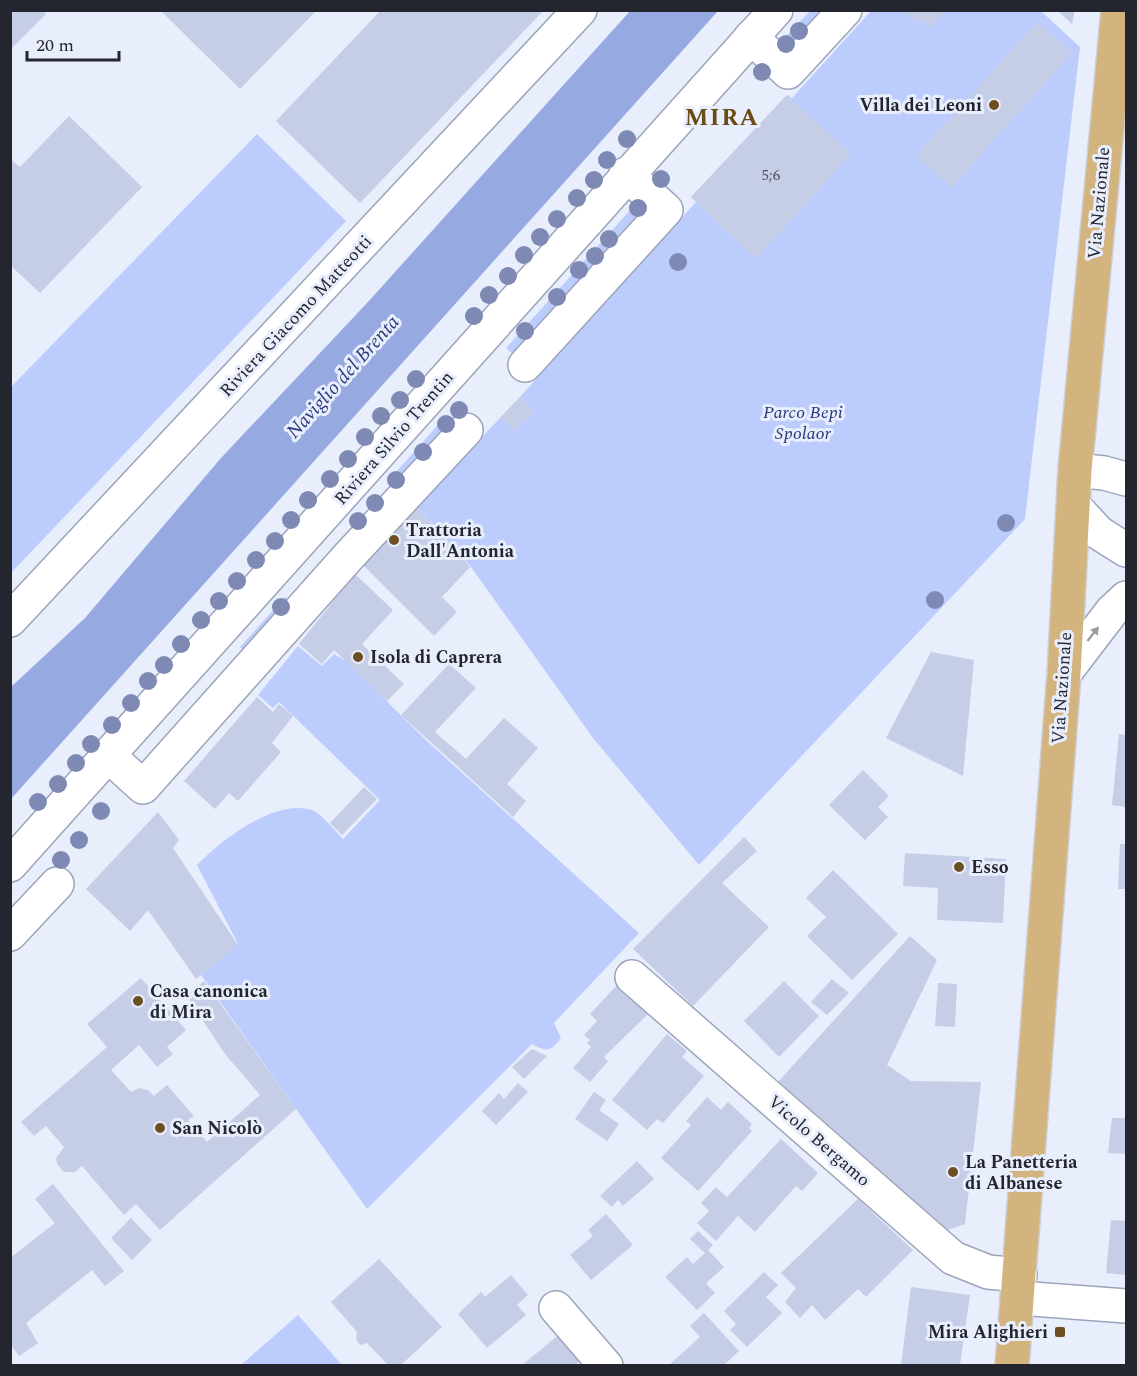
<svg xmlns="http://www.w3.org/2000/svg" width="1137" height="1376" viewBox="0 0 1137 1376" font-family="Spectral,serif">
<rect width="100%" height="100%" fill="#e9eefd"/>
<g fill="#bccdfd">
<path d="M810,11H825L784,53L777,46Z"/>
<path d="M871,11H1041L1080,47L1025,519L699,865L593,738L471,567L416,506L520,397L696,202L691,197L787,95L792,98Z"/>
<path d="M257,134L346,221L11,573V387Z"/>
<path d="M640,199L647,206L514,355L506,348Z"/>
<path d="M446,416L453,423L396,488L389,480Z"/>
<path d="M285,597L293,603L247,654L240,647Z"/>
<path d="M298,646L322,666L334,654L346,661L427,741L639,933L554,1023L561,1038C551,1052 546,1052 532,1044L367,1209L201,975L238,944L197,865C221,840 275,798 312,810C322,814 335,831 343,839L380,800L279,702L273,708L258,695Z"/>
<path d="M298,1315L342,1365H241Z"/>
</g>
<path fill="#96a9e1" d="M631,10L718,11L11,799V687L85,618L221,458L368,302Z"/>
<g fill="#c5cee6">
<path d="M10,10H42L46,14L10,50Z"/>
<path d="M160,10H317L240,89Z"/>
<path d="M381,10H544L360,203L276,121Z"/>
<path d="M903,10H947L930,28L921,19L917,23Z"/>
<path d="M1057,10H1075L1072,24Z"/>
<path d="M1037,22L1072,53L951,188L916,156Z"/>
<path d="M787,95L851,154L756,259L691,197Z"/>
<path d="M69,116L142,187L40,293L10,265V159L20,167Z"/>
<path d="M520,397L534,411L515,431L500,418Z"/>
<path d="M416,506L470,567L442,597L457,612L434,636L363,565Z"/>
<path d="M355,574L393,610L362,644L404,684L387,701L334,650L322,664L299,644Z"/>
<path d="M931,652L974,660L963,776L886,738Z"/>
<path d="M449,664L476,688L435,732L466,759L504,718L538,748L507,784L526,801L513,817L401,715Z"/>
<path d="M257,697L273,712L279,704L293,716L272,743L281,752L238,801L229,793L215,809L184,781Z"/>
<path d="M1119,734L1126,735V807L1112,805Z"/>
<path d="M863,770L889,796L878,807L888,817L865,840L829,805Z"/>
<path d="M364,787L377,799L342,835L330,823Z"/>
<path d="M158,812L179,840L173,848L238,945L196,979L148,910L130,931L86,889Z"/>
<path d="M744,837L757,851L722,883L769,927L693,1006L633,949Z"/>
<path d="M1120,844H1126V889H1118Z"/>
<path d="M905,853L1006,859L1003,923L937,920L938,888L903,886Z"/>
<path d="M833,870L898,934L852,980L807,936L826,917L806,898Z"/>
<path d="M910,936L937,960L887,1065L911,1081L981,1082L965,1224L942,1232L778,1082Z"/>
<path d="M141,978L186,1030L167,1047L173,1054L157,1067L139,1045L111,1070L131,1092L139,1088L148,1090L154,1096L167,1085L194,1116L188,1120L207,1142L260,1095L225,1054L186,995L204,981L296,1109L160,1230L136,1204L124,1215L82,1166L75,1172H64L57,1164L56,1158L64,1147L46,1126L34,1136L21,1122L107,1047L87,1024Z"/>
<path d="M832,979L849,993L827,1015L811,1002Z"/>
<path d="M784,981L819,1016L779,1057L744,1021Z"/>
<path d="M938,983L957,984L955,1027L935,1026Z"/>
<path d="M618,984L649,1013L604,1057L608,1061L590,1082L573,1068L591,1047L587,1043L590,1040L584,1035L597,1021L590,1014Z"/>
<path d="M667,1034L687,1051L682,1057L704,1076L663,1123L657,1119L647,1130L612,1100Z"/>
<path d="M532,1049L547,1056L524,1079L512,1067Z"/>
<path d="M518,1083L528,1092L496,1125L482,1111L499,1093L504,1099Z"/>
<path d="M594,1092L606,1100L599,1110L619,1124L607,1141L575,1119Z"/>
<path d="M707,1097L721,1110L728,1102L752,1124L749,1128L752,1131L698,1191L661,1158L691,1125L686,1121Z"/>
<path d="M1112,1118H1126V1154L1108,1153Z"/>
<path d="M781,1139L818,1173L802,1191L796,1186L755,1232L738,1216L716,1241L697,1223L709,1211L701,1203L716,1187L727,1197Z"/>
<path d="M637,1161L654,1179L623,1206L618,1200L612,1207L600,1196Z"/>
<path d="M53,1184L124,1271L105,1286L92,1270L26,1323L38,1343L19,1356L10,1344V1258L55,1223L35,1199Z"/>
<path d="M858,1199L913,1250L866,1297L858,1289L825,1320L812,1305L800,1318L785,1302L796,1288L781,1273Z"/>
<path d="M606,1214L633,1245L591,1280L570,1255L593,1236L588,1230Z"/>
<path d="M131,1218L152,1240L132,1260L111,1238Z"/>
<path d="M1111,1220L1126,1221V1275L1106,1273Z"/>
<path d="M698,1231L713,1245L708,1250L724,1267L706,1283L715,1293L697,1310L665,1277L687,1257L693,1264L705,1253L690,1239Z"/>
<path d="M379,1259L442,1327L401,1365H388L367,1343L360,1345L356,1339L357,1332L331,1302Z"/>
<path d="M764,1272L778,1285L766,1297L782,1313L747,1347L730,1330L736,1324L724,1311Z"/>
<path d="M511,1275L528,1295L517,1305L526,1315L487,1348L458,1314L481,1292L485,1297Z"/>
<path d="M911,1287L970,1295L960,1365H901Z"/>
<path d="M704,1313L739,1351L724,1365H669L700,1337L690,1326Z"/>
<path d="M561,1333L582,1359L575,1365H522Z"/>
</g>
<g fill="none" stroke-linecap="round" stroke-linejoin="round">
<defs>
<g id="minor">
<path d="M751,37L788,72L845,10"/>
<path d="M525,365L666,210L626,174"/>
<path d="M1075,470L1104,473L1126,479"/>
<path d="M1074,506L1099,533L1126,550"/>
<path d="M10,620L580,10"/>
<path d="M1064,674L1112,611L1126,598"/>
<path d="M109,756L143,787L348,557L466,430"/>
<path d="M10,865L776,10"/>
<path d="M10,934L57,884"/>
<path d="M632,977L953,1258L988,1272L1020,1275"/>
<path d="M1019,1298L1126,1306"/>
<path d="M556,1308L606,1366"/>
</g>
<path id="major" d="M1012,1366L1064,674L1075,470L1118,10"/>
</defs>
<use href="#minor" stroke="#9ca4bb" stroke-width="36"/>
<use href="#major" stroke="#cfcfd1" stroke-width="36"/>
<use href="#minor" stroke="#fff" stroke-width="33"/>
<use href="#major" stroke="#d3b37e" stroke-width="33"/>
</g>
<g fill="#7e89b4">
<circle cx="799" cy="31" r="9"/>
<circle cx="786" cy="44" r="9"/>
<circle cx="762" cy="72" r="9"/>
<circle cx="627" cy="139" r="9"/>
<circle cx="607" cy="160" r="9"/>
<circle cx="661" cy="179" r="9"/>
<circle cx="594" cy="180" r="9"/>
<circle cx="577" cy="198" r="9"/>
<circle cx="638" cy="208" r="9"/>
<circle cx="557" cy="219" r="9"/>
<circle cx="540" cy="237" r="9"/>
<circle cx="609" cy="239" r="9"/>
<circle cx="524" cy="255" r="9"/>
<circle cx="595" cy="256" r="9"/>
<circle cx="678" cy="262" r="9"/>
<circle cx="579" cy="270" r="9"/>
<circle cx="508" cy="276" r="9"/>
<circle cx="489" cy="295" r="9"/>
<circle cx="557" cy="297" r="9"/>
<circle cx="474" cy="316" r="9"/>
<circle cx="525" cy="331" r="9"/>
<circle cx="416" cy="379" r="9"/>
<circle cx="400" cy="400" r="9"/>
<circle cx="459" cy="410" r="9"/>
<circle cx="381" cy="416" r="9"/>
<circle cx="446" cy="424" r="9"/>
<circle cx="365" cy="437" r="9"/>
<circle cx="423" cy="452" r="9"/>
<circle cx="348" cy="459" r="9"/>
<circle cx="330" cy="479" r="9"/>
<circle cx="396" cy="480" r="9"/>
<circle cx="308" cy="500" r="9"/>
<circle cx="375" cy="503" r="9"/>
<circle cx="291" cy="520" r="9"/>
<circle cx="358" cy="521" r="9"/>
<circle cx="1006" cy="523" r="9"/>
<circle cx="275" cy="541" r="9"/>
<circle cx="256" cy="560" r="9"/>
<circle cx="237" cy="581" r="9"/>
<circle cx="935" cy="600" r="9"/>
<circle cx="219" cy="601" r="9"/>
<circle cx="281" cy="607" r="9"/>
<circle cx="201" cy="620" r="9"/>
<circle cx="181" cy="644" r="9"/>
<circle cx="164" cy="665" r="9"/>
<circle cx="148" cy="681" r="9"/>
<circle cx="131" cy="703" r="9"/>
<circle cx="112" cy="725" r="9"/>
<circle cx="91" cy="744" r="9"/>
<circle cx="76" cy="763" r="9"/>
<circle cx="58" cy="784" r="9"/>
<circle cx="38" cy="802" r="9"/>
<circle cx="101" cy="811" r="9"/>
<circle cx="79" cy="840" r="9"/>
<circle cx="61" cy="860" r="9"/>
</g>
<defs><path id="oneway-solid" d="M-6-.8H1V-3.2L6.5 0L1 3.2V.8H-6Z" transform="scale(1.5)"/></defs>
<use fill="#9c9da1" href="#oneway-solid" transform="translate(1093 634) rotate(-52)"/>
<g fill="#6c5023" stroke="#e9eefd" stroke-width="2">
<circle cx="994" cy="105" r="6"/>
<circle cx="394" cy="540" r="6"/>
<circle cx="358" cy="657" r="6"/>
<circle cx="959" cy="867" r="6"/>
<circle cx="138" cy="1001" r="6"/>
<circle cx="160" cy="1128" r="6"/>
<circle cx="953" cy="1172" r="6"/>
<rect x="1054" y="1326" width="12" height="12" rx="3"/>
</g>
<g text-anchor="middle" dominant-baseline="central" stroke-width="6" stroke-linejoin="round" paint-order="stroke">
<g font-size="15" fill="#4c505d">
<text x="771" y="175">5;6</text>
</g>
<g font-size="18" font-weight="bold" fill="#23262f" stroke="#e9eefd" text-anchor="start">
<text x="982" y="105" text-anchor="end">Villa dei Leoni</text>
<text x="406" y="530">Trattoria<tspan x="406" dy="21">Dall'Antonia</tspan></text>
<text x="370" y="657">Isola di Caprera</text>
<text x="971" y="867">Esso</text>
<text x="150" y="991">Casa canonica<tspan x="150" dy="21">di Mira</tspan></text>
<text x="172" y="1128">San Nicolò</text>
<text x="965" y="1162">La Panetteria<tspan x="965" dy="21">di Albanese</tspan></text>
<text x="1048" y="1332" text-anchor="end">Mira Alighieri</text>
</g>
<g font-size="18" fill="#23262f" stroke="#e9eefd">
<text transform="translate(1099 203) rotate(-85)">Via Nazionale</text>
<text transform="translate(296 316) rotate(-47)">Riviera Giacomo Matteotti</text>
<text transform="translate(394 438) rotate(-49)">Riviera Silvio Trentin</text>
<text transform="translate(1062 688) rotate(-86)">Via Nazionale</text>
<text transform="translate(819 1141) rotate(41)">Vicolo Bergamo</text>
</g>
<g font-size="18" font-style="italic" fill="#273778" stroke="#e9eefd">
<text x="803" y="412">Parco Bepi<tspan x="803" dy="21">Spolaor</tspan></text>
</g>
<g font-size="20" font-style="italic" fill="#29397c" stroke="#e9eefd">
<text transform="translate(343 377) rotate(-48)">Naviglio del Brenta</text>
</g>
<g font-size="24" font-weight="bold" letter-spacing="1.5" fill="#6a4b15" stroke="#e9eefd">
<text x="722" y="118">MIRA</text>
</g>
</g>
<rect width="1137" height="1376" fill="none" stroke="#23262f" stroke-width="24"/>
<path d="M27 51v9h92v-9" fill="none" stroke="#23262f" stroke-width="3"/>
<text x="36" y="51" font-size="18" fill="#23262f" stroke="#e9eefd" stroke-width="4.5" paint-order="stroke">20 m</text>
</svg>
